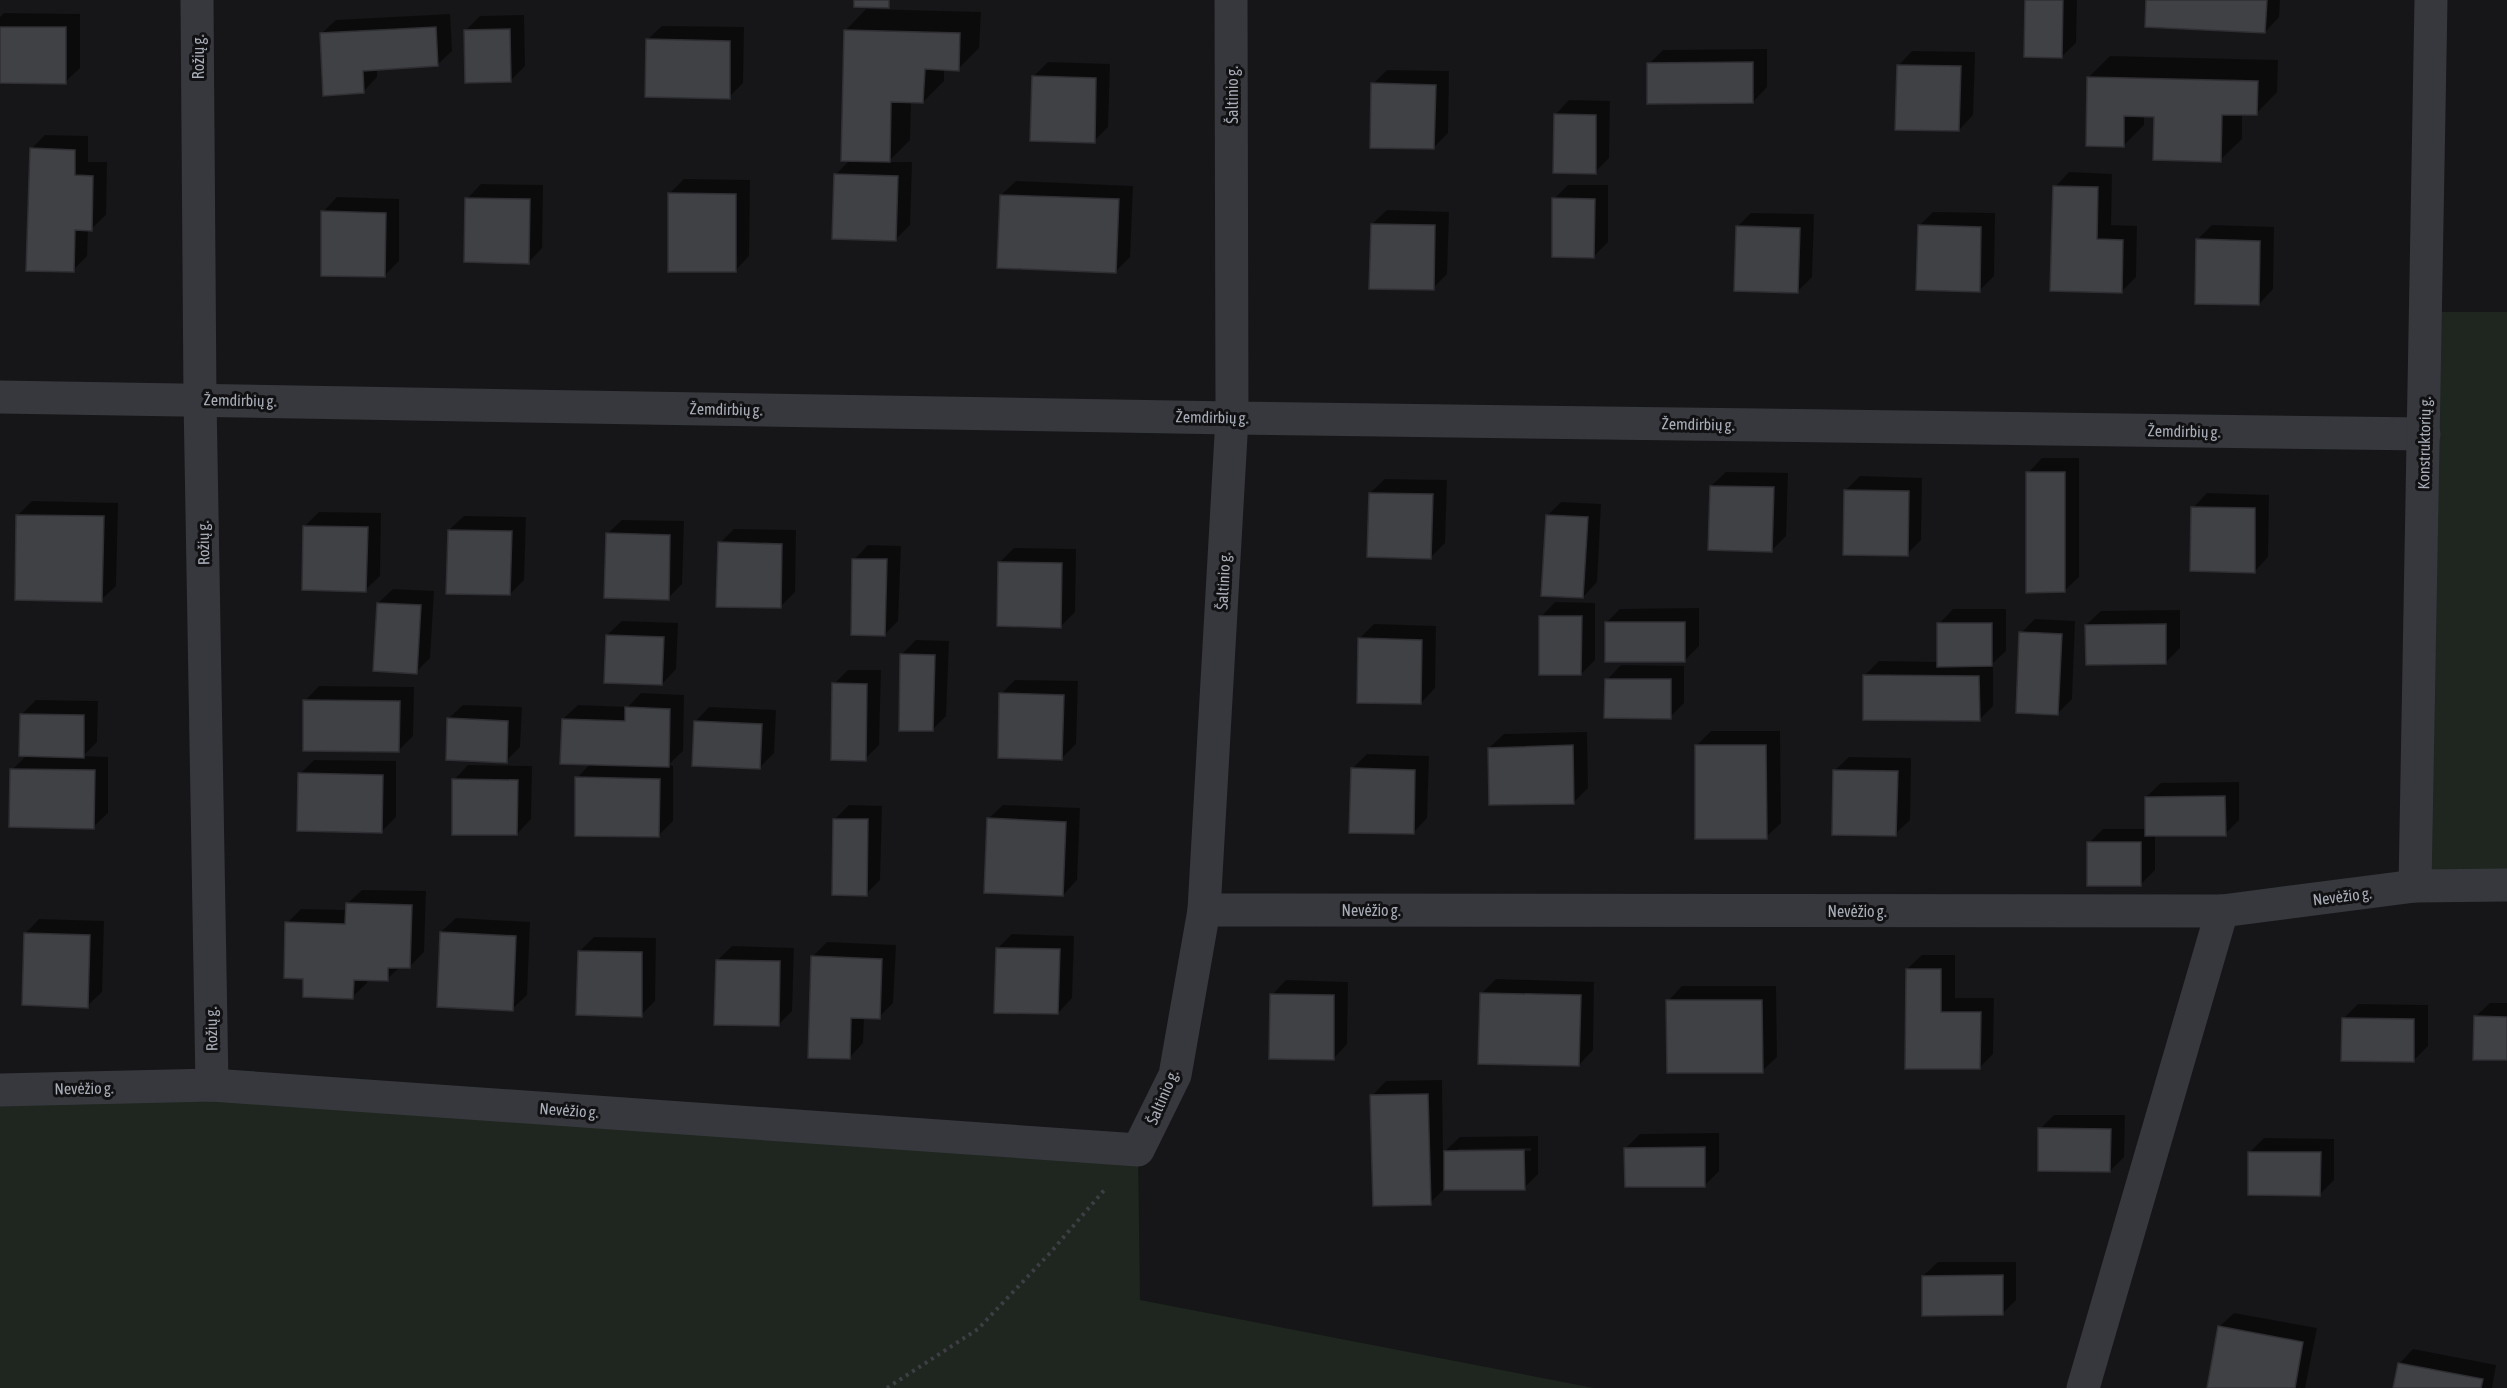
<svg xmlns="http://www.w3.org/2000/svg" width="2507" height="1388" viewBox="0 0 2507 1388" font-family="'Asap Condensed',sans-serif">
<rect width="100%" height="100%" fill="#161618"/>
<g fill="#1e261f">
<path d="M2426,312H2507V885L2415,886Z"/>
<path d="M212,1085L1138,1150L1140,1300L1594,1388H0V1090Z"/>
</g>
<g fill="#0007" fill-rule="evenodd">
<path d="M2027,0H2077L2076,43L2061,57Z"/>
<path d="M2148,0H2280L2279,17L2265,32Z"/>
<path d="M866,9L981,12L979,48L958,69H944V81L923,102L911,101L910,140L888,162H912L910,225L896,239L835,175L850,160L845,31Z"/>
<path d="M4,13L80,14V68L65,82H0V17Z"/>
<path d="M450,14L452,51L437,65L377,68V77L363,92L321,34L336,20Z"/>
<path d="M524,15L525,66L510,81L466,30L480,16Z"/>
<path d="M662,26L744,27L743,83L729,97L647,40Z"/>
<path d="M1767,49V87L1753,102L1649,64L1663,50Z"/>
<path d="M1912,51L1975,52L1973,115L1959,130L1898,66Z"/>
<path d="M2110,56L2278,60L2277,92L2256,114L2242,113V139L2220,160L2155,115H2144V125L2123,146L2089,77Z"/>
<path d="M1048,62L1110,64L1108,127L1094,141L1033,77Z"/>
<path d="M1387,70L1449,71L1448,133L1433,148L1373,84Z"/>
<path d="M1569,100L1610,101L1609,158L1595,172L1555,115Z"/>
<path d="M45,135L88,136V162H107L106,215L91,229H88L87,256L73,270L31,149Z"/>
<path d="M2069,172L2112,174L2111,225L2137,226L2136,277L2122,291L2055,187Z"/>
<path d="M684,179L750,180L749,256L735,271L669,194Z"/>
<path d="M1016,181L1133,186L1130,257L1115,272L1001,195Z"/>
<path d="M481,184L543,185L542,248L528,263L467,199Z"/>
<path d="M1568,185H1608V242L1594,256L1554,199Z"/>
<path d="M337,197L399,199V261L384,276L323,212Z"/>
<path d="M1387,210L1449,212L1447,274L1433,288L1372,224Z"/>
<path d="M1933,212L1995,213L1994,276L1980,290L1919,226Z"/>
<path d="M1751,213L1814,214L1812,277L1798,291L1737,227Z"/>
<path d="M2212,225L2274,227L2273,289L2259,304L2197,240Z"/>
<path d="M2042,458H2079V577L2064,591L2028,473Z"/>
<path d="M1726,472L1788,473L1786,536L1772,550L1711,486Z"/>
<path d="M1860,476L1922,478L1921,540L1907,554L1846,490Z"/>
<path d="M1385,479L1447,480L1445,543L1431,557L1370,493Z"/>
<path d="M2207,493L2269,495L2268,557L2254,572L2193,508Z"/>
<path d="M32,501L118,503L116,586L101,600L18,515Z"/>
<path d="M1561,502L1601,504L1597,582L1583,597L1547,516Z"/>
<path d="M319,512L381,513L380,576L365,590L305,526Z"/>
<path d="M464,516L526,517L524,580L510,594L449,530Z"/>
<path d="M622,520L684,521L682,584L668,598L607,534Z"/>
<path d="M734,529L796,530L795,592L780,607L720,543Z"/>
<path d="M868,545L901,546L898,621L884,635L854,560Z"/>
<path d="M1014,548L1076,549L1075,612L1061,626L1000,562Z"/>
<path d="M393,589L434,591L430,658L416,672L378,603Z"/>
<path d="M1555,602L1595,603V660L1581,674L1541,617Z"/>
<path d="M1699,608V646L1684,661L1606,623L1620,609Z"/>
<path d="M1953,609H2006V651L1993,663V706L1979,720L1865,675L1879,661L1939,662V624Z"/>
<path d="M2180,610V648L2165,663L2086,625L2101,611Z"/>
<path d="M2035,619L2075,621L2072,699L2057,714L2021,633Z"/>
<path d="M622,621L678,623L676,669L662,684L607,635Z"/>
<path d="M1374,624L1436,626L1435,688L1421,703L1359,639Z"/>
<path d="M916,640L949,641L946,716L932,730L902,654Z"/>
<path d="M1621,665L1684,666V703L1670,717L1607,680Z"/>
<path d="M848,670H881L879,745L865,759L834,684Z"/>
<path d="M1015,680L1078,681L1076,744L1062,758L1001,694Z"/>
<path d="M319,686L414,687L413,736L399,750L305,701Z"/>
<path d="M641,693L684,695L683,751L668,765L673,766V821L658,836L577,778L591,763L563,719L578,705L628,707Z"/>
<path d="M36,700L98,701L97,742L83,756L108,757V813L93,827L12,770L27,755L22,714Z"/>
<path d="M463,705L522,707L520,747L506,761L448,719Z"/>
<path d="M709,707L776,710L774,753L760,767L695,722Z"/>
<path d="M1711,731H1780L1781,823L1766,837L1696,746Z"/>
<path d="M1587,732L1588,788L1574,802L1489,748L1504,734Z"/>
<path d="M1367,754L1429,756L1427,818L1413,833L1352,769Z"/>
<path d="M1849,757L1911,758L1910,820L1895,834L1834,771Z"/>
<path d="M314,760L396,761V817L381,832L300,774Z"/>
<path d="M468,765L532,766L531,819L517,834L454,780Z"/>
<path d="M2239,782V820L2225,834L2155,835V870L2141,884L2089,843L2103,829H2146V797L2161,783Z"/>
<path d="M849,805L882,806L880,880L866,894L835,819Z"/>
<path d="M1003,805L1080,808L1077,880L1063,895L988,819Z"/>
<path d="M362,890L426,891L424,952L409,967H400L387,979H367V983L352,997L305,977L287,923L301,909L347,910V904Z"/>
<path d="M456,918L530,922L527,995L512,1009L441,932Z"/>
<path d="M39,919L104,921L102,992L87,1006L25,934Z"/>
<path d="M1012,934L1074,936L1072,998L1058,1013L997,949Z"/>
<path d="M594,937L656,938L655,1001L641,1015L580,951Z"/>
<path d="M827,942L896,945L893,1003L879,1017H864L863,1043L849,1058L812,957Z"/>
<path d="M732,946L794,948L792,1011L778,1025L717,961Z"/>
<path d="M1922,955H1955V998H1994L1993,1054L1979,1068L1907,969Z"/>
<path d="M1496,979L1594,982L1593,1050L1579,1065L1481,994Z"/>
<path d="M1286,980L1348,982L1347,1044L1333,1059L1272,995Z"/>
<path d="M1682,986H1776L1777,1057L1762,1071L1668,1001Z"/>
<path d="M2490,1003H2507V1059L2475,1017Z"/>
<path d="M2358,1004L2428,1005V1046L2413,1061L2344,1018Z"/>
<path d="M1442,1080L1443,1153L1460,1137L1538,1136V1174L1524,1188L1444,1189L1430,1203L1372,1096L1386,1081ZM1531,1148V1151L1458,1152V1149Z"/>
<path d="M2054,1115H2125L2124,1157L2110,1171L2040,1129Z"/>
<path d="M1719,1133V1171L1705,1185L1626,1148L1640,1134Z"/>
<path d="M2264,1138L2334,1139V1180L2319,1195L2249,1153Z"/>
<path d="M1938,1262H2016V1300L2002,1314L1923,1276Z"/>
<path d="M2234,1313L2317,1328L2305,1388H2209L2219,1327Z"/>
<path d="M2413,1349L2496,1365L2492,1388H2395L2399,1364Z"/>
</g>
<g fill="#404145" stroke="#303034" stroke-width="1.5">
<path d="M854,0H889V8L854,7Z"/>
<path d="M2025,0H2063L2062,58L2024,57Z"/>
<path d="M2146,0H2267L2265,33L2145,27Z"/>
<path d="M0,27H66V84L0,83Z"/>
<path d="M436,27L438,66L363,71L364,93L323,96L320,33Z"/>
<path d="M510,29L511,82L465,83L464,30Z"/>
<path d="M844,30L960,33L959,71L925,69L923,103L891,102L890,162L841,161Z"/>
<path d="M646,39L730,41V99L645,97Z"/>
<path d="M1753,62V103L1647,104V63Z"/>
<path d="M1897,65L1961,66L1959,131L1895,130Z"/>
<path d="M1032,76L1096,78L1095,143L1030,141Z"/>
<path d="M2087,77L2258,81L2257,115H2222L2221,162L2153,160L2154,117L2124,116V147L2086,146Z"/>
<path d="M1371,83L1436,85L1434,149L1370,148Z"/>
<path d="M1554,114L1596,115V174L1553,173Z"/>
<path d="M30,148L75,150V175L93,176L92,231L75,230L74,272L26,271Z"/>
<path d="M834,174L898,176L896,241L832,239Z"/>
<path d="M2053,186L2098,187L2097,239L2123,240L2122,293L2050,291Z"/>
<path d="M668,193L736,194V272H668Z"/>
<path d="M1000,195L1119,199L1116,273L997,268Z"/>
<path d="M465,198L530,199L529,264L464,262Z"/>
<path d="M1552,198L1595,199L1594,258L1552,257Z"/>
<path d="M321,211L386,213L385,277L321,276Z"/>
<path d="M1371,224L1435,225L1434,290L1369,289Z"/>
<path d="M1918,225L1981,227L1980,292L1916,290Z"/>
<path d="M1736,226L1800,228L1798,293L1734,291Z"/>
<path d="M2196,239L2260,241L2259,305L2195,304Z"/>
<path d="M2026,472H2065V592L2026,593Z"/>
<path d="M1710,486L1774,487L1772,552L1708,550Z"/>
<path d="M1844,490L1909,491L1908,556L1843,555Z"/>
<path d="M1369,493L1433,494L1431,559L1367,557Z"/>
<path d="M2191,507L2255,508V573L2190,571Z"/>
<path d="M16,515L104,516L102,602L15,600Z"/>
<path d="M1546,515L1588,517L1583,598L1541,596Z"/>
<path d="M303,526L368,527L366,592L302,590Z"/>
<path d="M448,530L512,531L510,595L446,594Z"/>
<path d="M606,533L670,535L669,600L604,598Z"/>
<path d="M718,542L782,544L781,608L716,607Z"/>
<path d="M852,559H887L885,636L851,635Z"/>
<path d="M998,562L1062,563L1061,628L997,626Z"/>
<path d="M377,603L421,605L417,674L373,671Z"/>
<path d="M1539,616H1582L1581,675H1539Z"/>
<rect x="1605" y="622" width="80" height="40"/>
<path d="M1937,623H1992V666L1937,667Z"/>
<path d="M2166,624V664L2086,665L2085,625Z"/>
<path d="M2019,632L2062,634L2058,715L2016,713Z"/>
<path d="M606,635L664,637L662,685L604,683Z"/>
<path d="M1358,638L1422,640L1421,704L1357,703Z"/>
<path d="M900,654L935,655L933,731H899Z"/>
<path d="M1863,675L1979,676L1980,721L1863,720Z"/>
<path d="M1605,679H1671V719L1604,718Z"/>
<path d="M832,683L867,684L866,761L831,760Z"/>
<path d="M999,693L1064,695L1062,760L998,758Z"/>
<path d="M303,700L400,701L399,752L303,751Z"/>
<path d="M625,707L670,709L669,767L560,764L562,719L625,721Z"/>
<path d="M20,714L84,715V758L19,756Z"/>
<path d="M447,718L508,721L507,763L446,760Z"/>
<path d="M694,721L762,724L760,769L692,766Z"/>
<path d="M1573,745L1574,804L1489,805L1488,748Z"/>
<path d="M1695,745H1766L1767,839H1695Z"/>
<path d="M1351,768L1415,770L1414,834L1349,833Z"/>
<path d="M10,769L95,770L94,829L9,827Z"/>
<path d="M1833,770L1898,771L1896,836L1832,835Z"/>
<path d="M298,773L383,775L382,833L297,831Z"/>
<path d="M575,777L660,779L659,837L575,836Z"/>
<path d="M452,779L518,780L517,835H452Z"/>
<path d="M2225,796L2226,836H2145V797Z"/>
<path d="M987,818L1066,822L1063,896L984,893Z"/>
<path d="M833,819H868L867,896L832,895Z"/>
<rect x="2087" y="842" width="54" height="44"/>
<path d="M346,903L412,905L410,968H388V981L354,980L353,999L303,997V979L284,978L285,922L345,924Z"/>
<path d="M440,932L516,936L513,1011L437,1007Z"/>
<path d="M24,933L90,935L88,1008L22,1005Z"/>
<path d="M996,948L1060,949L1058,1014L994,1013Z"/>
<path d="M578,951L642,952V1017L576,1015Z"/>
<path d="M811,956L882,959L880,1019L851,1018L850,1059L808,1058Z"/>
<path d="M716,960L780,961L779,1026L714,1025Z"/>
<path d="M1906,969H1941V1012H1981L1980,1069H1905Z"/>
<path d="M1480,993L1581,995L1579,1066L1478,1064Z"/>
<path d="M1270,994L1334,995V1060L1269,1059Z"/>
<path d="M1666,1000H1762L1763,1073H1667Z"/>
<path d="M2474,1016L2507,1017V1060H2473Z"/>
<path d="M2342,1018L2414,1019V1062L2341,1061Z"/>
<path d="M1428,1094L1431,1205L1373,1206L1370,1095Z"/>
<path d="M2038,1128L2111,1129L2110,1172L2038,1171Z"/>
<path d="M1705,1147V1187H1625L1624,1148Z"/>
<path d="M1524,1150L1525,1190H1444V1151Z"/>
<path d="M2248,1152H2321L2320,1196L2248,1195Z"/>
<path d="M2003,1275V1315L1922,1316V1276Z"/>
<path d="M2218,1326L2303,1342L2295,1388H2207Z"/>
<path d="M2398,1363L2483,1379L2481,1388H2393Z"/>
</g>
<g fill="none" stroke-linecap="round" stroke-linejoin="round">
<path stroke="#3d3f44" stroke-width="4" stroke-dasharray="3 4.5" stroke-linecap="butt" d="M887,1388L978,1329L1050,1253L1106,1188"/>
<g stroke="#37383d" stroke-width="33">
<path d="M197,0L200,399L212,1085"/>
<path d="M0,397L1232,418L2424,434"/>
<path d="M2415,886L2431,0"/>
<path d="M1204,910L2222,911L2415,886L2507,885"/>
<path d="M0,1090L212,1085L1138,1150L1175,1075L1204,910L1232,418L1231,0"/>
<path d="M2083,1388L2222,911"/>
</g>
</g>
<g text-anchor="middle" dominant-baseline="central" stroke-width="6" stroke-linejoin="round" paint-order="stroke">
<g font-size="16" fill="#a8adb8" stroke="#111113">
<text transform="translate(198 57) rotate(-90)">Rožių g.</text>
<text transform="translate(1232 95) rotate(-90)">Šaltinio g.</text>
<text transform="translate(240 400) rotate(1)">Žemdirbių g.</text>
<text transform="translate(726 409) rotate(1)">Žemdirbių g.</text>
<text transform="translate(1212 417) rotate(1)">Žemdirbių g.</text>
<text transform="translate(1698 424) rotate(1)">Žemdirbių g.</text>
<text transform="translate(2184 431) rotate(1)">Žemdirbių g.</text>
<text transform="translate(2424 443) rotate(-89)">Konstruktorių g.</text>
<text transform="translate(203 543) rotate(-91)">Rožių g.</text>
<text transform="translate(1223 581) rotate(-87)">Šaltinio g.</text>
<text transform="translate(2342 896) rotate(-7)">Nevėžio g.</text>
<text x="1371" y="910">Nevėžio g.</text>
<text x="1857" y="911">Nevėžio g.</text>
<text transform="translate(211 1029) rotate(-91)">Rožių g.</text>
<text transform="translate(84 1088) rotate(-1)">Nevėžio g.</text>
<text transform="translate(1162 1097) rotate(-67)">Šaltinio g.</text>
<text transform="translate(569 1110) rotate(4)">Nevėžio g.</text>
</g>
</g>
</svg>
